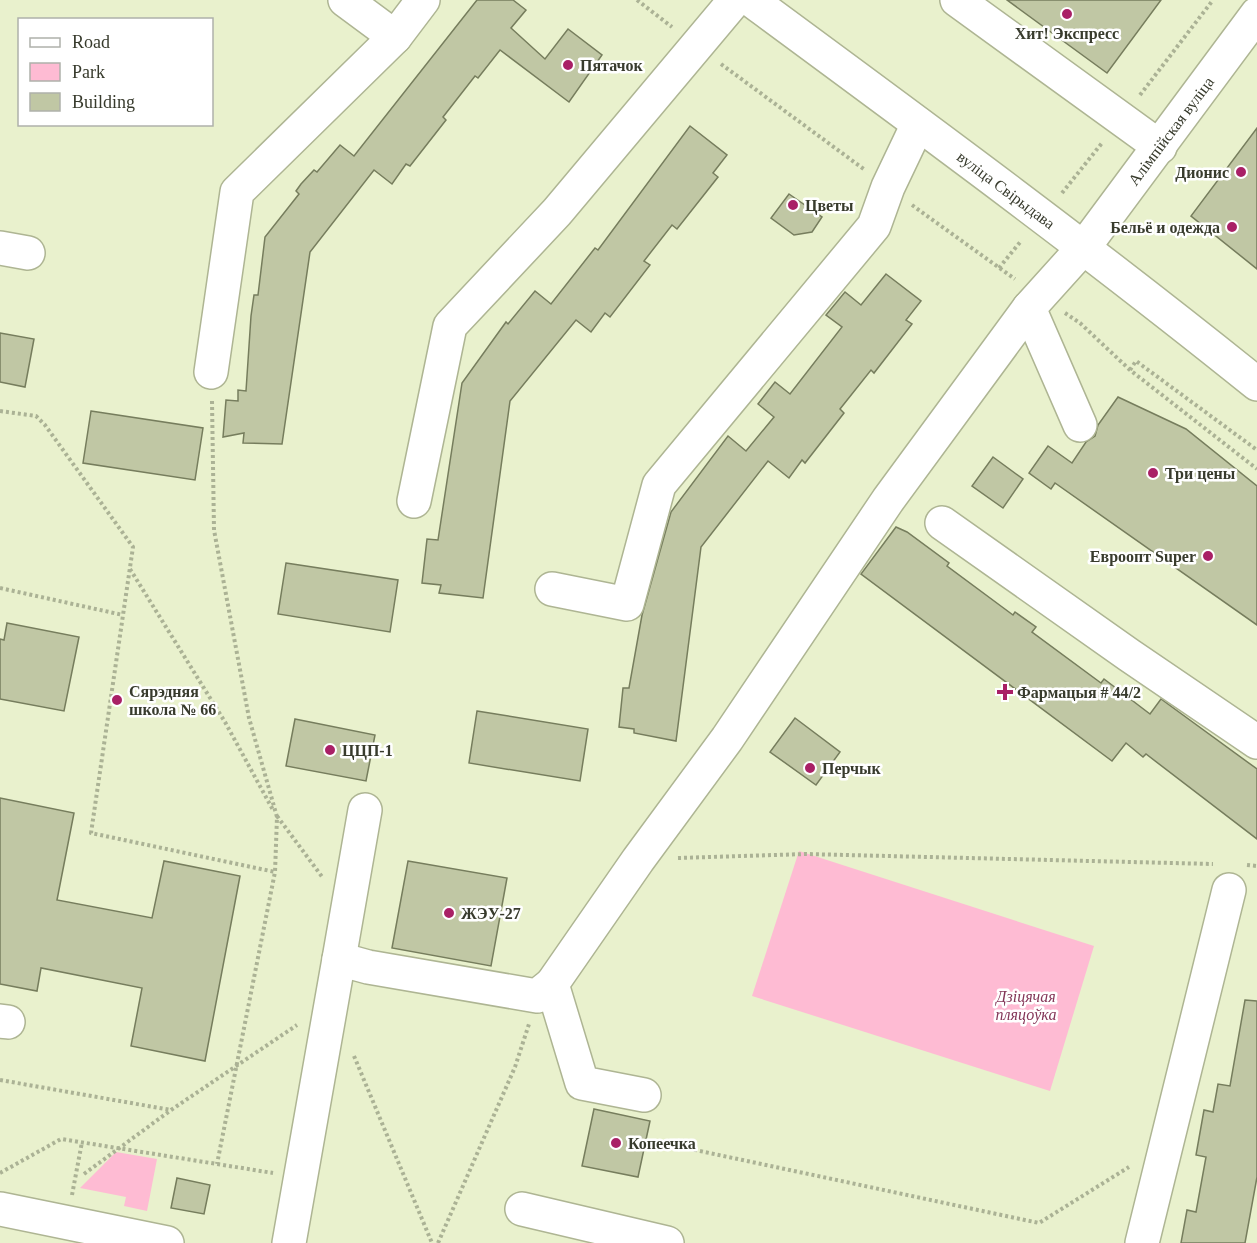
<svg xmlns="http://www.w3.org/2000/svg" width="1257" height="1243" viewBox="0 0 1257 1243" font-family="Georgia,serif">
<rect width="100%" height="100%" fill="#e9f1cd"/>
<g fill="#febbd3">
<path d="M799,851L1094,946L1050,1091L752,996Z"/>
<path d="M116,1152L157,1159L147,1211L124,1206L126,1197L80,1188Z"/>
</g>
<g fill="#c0c7a4" stroke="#767d5d" stroke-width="1.5">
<path d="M477,0H513L526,10L511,28L545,59L568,29L602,55L569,102L500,50L478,78L475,76L443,117L446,120L410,166L406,164L392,184L374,170L310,252L282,444L243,443L244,433L223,437L226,400L238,401V390L246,391L251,316L254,295H258L265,237L299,194L296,191L301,184L314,170L317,172L340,145L354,156Z"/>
<path d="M1007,0H1161L1107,73Z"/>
<path d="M690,126L727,155L713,173L718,177L677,229L672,225L644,261L650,265L610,317L605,313L591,332L576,320L510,401L483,598L439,593L441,585L422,583L427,539L438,540L462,383L506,322L508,324L535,291L551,304L595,248L598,250Z"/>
<path d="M1257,128V269L1191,216Z"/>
<path d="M789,194L822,217L812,232L794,235L771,218Z"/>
<path d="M886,274L921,301L906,320L912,324L874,373L871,370L840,409L844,413L805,463L802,460L789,478L768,461L701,547L676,741L634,733V729L619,727L623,688H629L642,615L671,512L728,436L746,451L774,417L758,404L775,382L790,394L842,327L826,315L845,292L861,305Z"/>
<path d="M0,333L34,339L25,387L0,382Z"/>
<path d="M1118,397L1186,429L1257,486V625L1055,483L1051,489L1029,473L1048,446L1072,463L1086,442L1095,436L1098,425Z"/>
<path d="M91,411L203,428L195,480L83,463Z"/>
<path d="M993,457L1023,479L1003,508L972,486Z"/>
<path d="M896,527L907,532L949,563L947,566L1013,615L1015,612L1036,627L1032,632L1101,683L1104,679L1150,714L1161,699L1257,769V839L1146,754L1143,757L1126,743L1112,761L861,574Z"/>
<path d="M286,563L398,580L390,632L278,614Z"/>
<path d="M7,623L79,637L64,711L0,699V639L4,640Z"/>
<path d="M477,711L588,729L580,781L469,763Z"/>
<path d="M795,718L840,752L816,785L770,752Z"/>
<path d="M295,719L375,735L366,781L286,766Z"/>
<path d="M0,798L74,813L57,900L152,918L164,861L240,876L205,1061L131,1046L142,988L41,968L37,991L0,984Z"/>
<path d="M408,861L507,878L491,966L392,948Z"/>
<path d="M1245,1000L1257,1001V1177L1245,1243H1181L1187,1210L1196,1212L1206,1157L1196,1155L1204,1110L1213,1112L1218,1084L1230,1086Z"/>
<path d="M594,1109L650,1121L638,1177L582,1166Z"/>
<path d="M177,1178L210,1185L204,1214L171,1208Z"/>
</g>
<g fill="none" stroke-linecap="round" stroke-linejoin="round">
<defs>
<g id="minor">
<path d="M345,0L395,37L423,0"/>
<path d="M957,0L1160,147"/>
<path d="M0,248L28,253"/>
<path d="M1029,308L1080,425"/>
<path d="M211,372L237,192L395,37"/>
<path d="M414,501L450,326L557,212L735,0"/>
<path d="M942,523L1129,655L1257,742"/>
<path d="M552,589L627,604L659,485L874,226L888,187L918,124"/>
<path d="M365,810L339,959L368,967L537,996L552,984"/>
<path d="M0,1021L8,1022"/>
<path d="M644,1095L582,1083L552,984L638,860L727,739L888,500L1029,308L1084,247L1257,14"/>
<path d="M0,1209L167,1243"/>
<path d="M522,1209L667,1243"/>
<path d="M289,1243L339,959"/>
<path d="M1142,1243L1229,890"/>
</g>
<path id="major" d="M751,0C922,126 1092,251 1257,384"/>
</defs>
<use href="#minor" stroke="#aeb593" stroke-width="36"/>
<use href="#major" stroke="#aeb593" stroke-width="36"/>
<g stroke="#abb295" stroke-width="4" stroke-dasharray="3 3" stroke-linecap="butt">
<path d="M637,0L672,27"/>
<path d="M721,64L865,170"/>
<path d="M1140,95L1213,0"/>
<path d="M1062,193L1102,143"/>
<path d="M912,205L1015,279"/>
<path d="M999,268L1021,241"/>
<path d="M1065,313L1080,323L1130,370L1257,469"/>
<path d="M1130,370L1136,361L1257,450"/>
<path d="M212,401L214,530L249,718L277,817L275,872L217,1164"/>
<path d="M0,411L36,416L45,425L133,547L91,833L275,872"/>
<path d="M130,569L225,722L273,810"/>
<path d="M0,588L123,615"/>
<path d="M277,816L323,878"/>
<path d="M678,858L806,854L1213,864"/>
<path d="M1247,865L1257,866"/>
<path d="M354,1056L432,1243"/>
<path d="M0,1080L171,1110"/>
<path d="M653,1141L1039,1223L1129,1167"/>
<path d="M0,1173L61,1139L273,1173"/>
<path d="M84,1174L171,1110L297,1025"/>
<path d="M72,1195L82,1142"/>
<path d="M438,1243L515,1067L529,1024"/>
</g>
<use href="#minor" stroke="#fff" stroke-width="33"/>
<use href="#major" stroke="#fff" stroke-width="33"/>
</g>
<g fill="#a92066" stroke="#fff" stroke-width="2">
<circle cx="1067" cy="14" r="6"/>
<circle cx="568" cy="65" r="6"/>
<circle cx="1241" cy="172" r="6"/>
<circle cx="793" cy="205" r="6"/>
<circle cx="1232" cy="227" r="6"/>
<circle cx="1153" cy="473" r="6"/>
<circle cx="1208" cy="556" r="6"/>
<path d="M1002 683h6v6h6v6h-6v6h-6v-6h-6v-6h6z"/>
<circle cx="117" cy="700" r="6"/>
<circle cx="330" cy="750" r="6"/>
<circle cx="810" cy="768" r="6"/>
<circle cx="449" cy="913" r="6"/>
<circle cx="616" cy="1143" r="6"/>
</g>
<g text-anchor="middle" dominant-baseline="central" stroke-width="5" stroke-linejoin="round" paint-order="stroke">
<g font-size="16" font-weight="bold" fill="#383b2d" stroke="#fff" text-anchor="start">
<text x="1067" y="33" text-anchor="middle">Хит! Экспресс</text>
<text x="580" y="65">Пятачок</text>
<text x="1229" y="172" text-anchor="end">Дионис</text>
<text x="805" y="205">Цветы</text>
<text x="1220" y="227" text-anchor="end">Бельё и одежда</text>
<text x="1165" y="473">Три цены</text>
<text x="1196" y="556" text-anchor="end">Евроопт Super</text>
<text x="129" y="691">Сярэдняя<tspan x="129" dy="18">школа № 66</tspan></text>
<text x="1017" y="692">Фармацыя # 44/2</text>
<text x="342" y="750">ЦЦП-1</text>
<text x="822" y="768">Перчык</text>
<text x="461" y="913">ЖЭУ-27</text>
<text x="628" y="1143">Копеечка</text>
</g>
<g font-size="16" fill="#383b2d" stroke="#fff">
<text transform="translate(1171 131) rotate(-53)">Алімпійская вуліца</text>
<text transform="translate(1006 190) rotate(37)">вуліца Свірыдава</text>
</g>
<g font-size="16" font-style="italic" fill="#843658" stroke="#fff">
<text x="1026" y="996">Дзіцячая<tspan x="1026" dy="18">пляцоўка</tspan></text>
</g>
</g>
<rect x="18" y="18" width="195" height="108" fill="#ffffff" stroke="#afb1ab" stroke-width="1.5"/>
<rect x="30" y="38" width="30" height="9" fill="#ffffff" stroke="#afb1ab" stroke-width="1.5"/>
<text x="72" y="48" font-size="18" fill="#383b2d">Road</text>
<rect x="30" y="63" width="30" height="18" fill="#febbd3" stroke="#afb1ab" stroke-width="1.5"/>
<text x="72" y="78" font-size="18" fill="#383b2d">Park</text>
<rect x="30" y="93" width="30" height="18" fill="#c0c7a4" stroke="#afb1ab" stroke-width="1.5"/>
<text x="72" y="108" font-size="18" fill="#383b2d">Building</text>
</svg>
